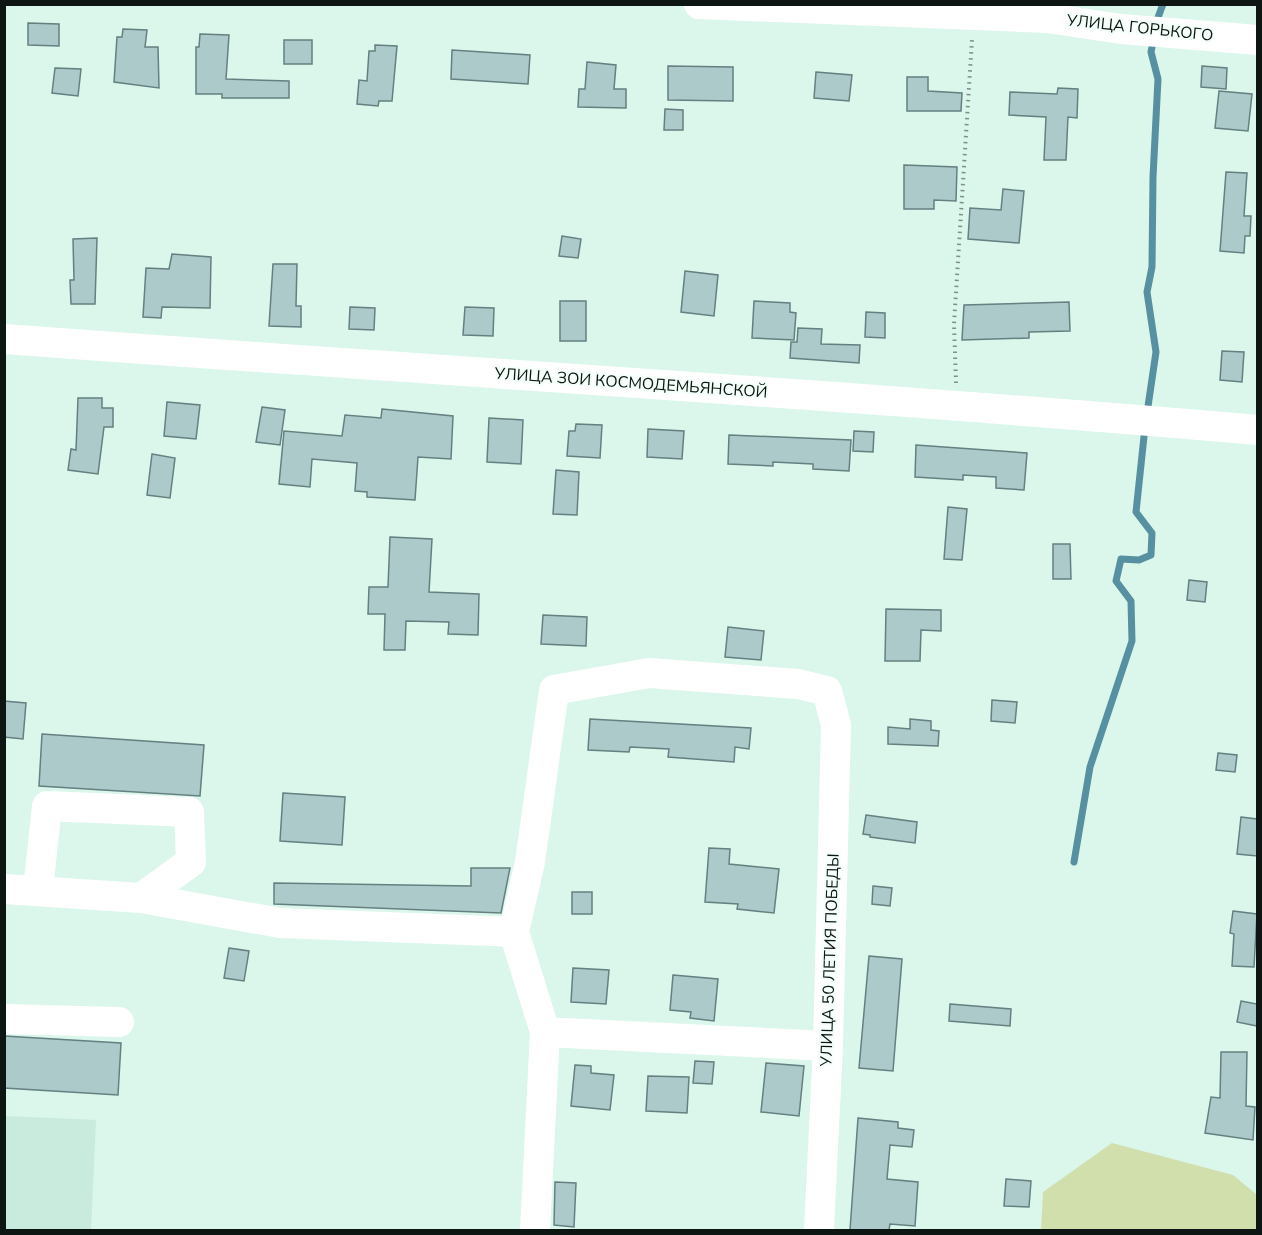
<svg xmlns="http://www.w3.org/2000/svg" width="1262" height="1235" viewBox="0 0 1262 1235" font-family="'Nunito Sans',sans-serif">
<rect width="100%" height="100%" fill="#dbf6eb"/>
<path fill="#c8ebde" d="M5,1116L96,1120L91,1230H5Z"/>
<path fill="#d1dfad" d="M1112,1143L1233,1175L1257,1195V1230H1041L1043,1192Z"/>
<g fill="none" stroke-linecap="round" stroke-linejoin="round">
<g stroke="#5790a0" stroke-width="7">
<path d="M1156,23L1163,4"/>
<path d="M1147,413L1156,352L1147,292L1152,267L1153,177L1158,79L1151,52L1154,37"/>
<path d="M1074,862L1090,767L1132,641L1131,601L1116,581L1121,559L1139,560L1151,555L1152,533L1136,512L1145,427"/>
</g>
</g>
<g fill="#accac9" stroke="#648080" stroke-width="1.5">
<path d="M28,23L59,24V46L28,45Z"/>
<path d="M123,29L147,30L145,47H158L159,88L114,82L117,37H122Z"/>
<path d="M200,34L229,35L226,79L289,81V98H222V94H196V47H199Z"/>
<rect x="284" y="40" width="28" height="24"/>
<path d="M375,45L397,46L392,101H379L378,106L357,104L359,80L367,81L369,51H375Z"/>
<path d="M452,50L530,55L528,84L451,79Z"/>
<path d="M587,62L616,65L614,89H626V108L578,107L579,89H585Z"/>
<path d="M668,66L733,67V101L668,100Z"/>
<path d="M1202,66L1227,68L1226,89L1201,87Z"/>
<path d="M55,68L81,69L78,96L52,93Z"/>
<path d="M816,72L852,75L849,101L814,98Z"/>
<path d="M907,77H928V91L962,93L961,111H907Z"/>
<path d="M1058,88L1078,89L1077,118L1068,117L1066,160H1044L1046,117L1009,115L1010,92L1057,94Z"/>
<path d="M1219,91L1252,94L1248,131L1215,128Z"/>
<path d="M665,109L683,110V130H664Z"/>
<path d="M904,165L957,167L956,201L934,200V209H904Z"/>
<path d="M1226,172L1247,173L1244,216H1251L1250,236H1245L1244,253L1220,251Z"/>
<path d="M1003,189L1024,191L1019,243L968,239L970,208L1001,210Z"/>
<path d="M562,236L581,239L578,258L559,256Z"/>
<path d="M97,238L95,304H71L70,280H74L73,239Z"/>
<path d="M172,254L211,257L210,308L162,307L161,318L143,317L146,268L169,269Z"/>
<path d="M273,264H297L296,306H301V327L269,326Z"/>
<path d="M685,271L718,275L714,316L681,312Z"/>
<rect x="560" y="301" width="26" height="40"/>
<path d="M754,301L790,303V312L796,313L794,340L752,338Z"/>
<path d="M1069,302L1070,331L1029,332V338L962,340L964,305Z"/>
<path d="M350,307L375,308L374,330L349,329Z"/>
<path d="M465,307L494,308L493,336L463,335Z"/>
<path d="M866,312L885,313V338L865,337Z"/>
<path d="M798,328L822,329L821,344L860,345L859,363L790,358L791,342H797Z"/>
<path d="M1222,351L1244,352L1242,382L1220,380Z"/>
<path d="M78,398H102V408H113V427H104L98,474L68,470L71,449L76,450Z"/>
<path d="M167,402L200,405L196,439L164,436Z"/>
<path d="M262,407L285,410L280,445L256,442Z"/>
<path d="M382,409L453,416L451,459L418,457L415,500L367,497V492L355,491L357,463L312,459L310,487L279,484L284,431L342,436L345,415L381,418Z"/>
<path d="M489,418L523,420L521,464L487,462Z"/>
<path d="M576,424L602,425L600,458L567,456L569,431H575Z"/>
<path d="M648,429L684,431L682,459L647,457Z"/>
<path d="M854,431L874,432L873,452L853,451Z"/>
<path d="M729,435L851,440L849,471L813,469V464L773,462V466L728,464Z"/>
<path d="M916,445L1027,453L1024,490L996,488V477L963,475V480L915,477Z"/>
<path d="M152,454L175,458L170,498L147,495Z"/>
<path d="M556,470L579,472L577,515L553,514Z"/>
<path d="M948,507L967,509L962,560L944,559Z"/>
<path d="M390,537L432,539L429,592L479,594L478,635L448,634L449,622L406,621L405,650H384L385,614H368L369,587H388Z"/>
<path d="M1053,544H1070L1071,579H1053Z"/>
<path d="M1189,580L1207,582L1205,602L1187,600Z"/>
<path d="M886,609L941,610V631L921,630L920,661H885Z"/>
<path d="M543,615L587,617L586,646L541,644Z"/>
<path d="M728,627L764,631L761,660L725,657Z"/>
<path d="M992,700L1017,702L1015,723L991,721Z"/>
<path d="M4,701L26,703L23,739L4,737Z"/>
<path d="M590,719L751,728L749,749L735,747L734,762L668,757L669,749L630,747L629,752L588,750Z"/>
<path d="M910,719L931,721V730L939,731L938,746L888,744V727L910,729Z"/>
<path d="M42,734L204,745L200,796L39,786Z"/>
<path d="M1218,753L1237,755L1235,772L1216,770Z"/>
<path d="M283,793L345,797L342,845L280,841Z"/>
<path d="M866,815L917,822L915,843L870,837V835L863,834Z"/>
<path d="M1241,817L1257,819V856L1237,854Z"/>
<path d="M709,848L730,849L729,864L779,869L774,913L737,909L738,904L705,902Z"/>
<path d="M471,868H510L501,913L274,904V883L471,886Z"/>
<path d="M873,886L892,888L890,906L872,904Z"/>
<rect x="572" y="892" width="20" height="22"/>
<path d="M1233,911L1257,914L1254,967L1232,966L1234,934L1230,933Z"/>
<path d="M229,948L249,951L244,981L224,978Z"/>
<path d="M869,956L902,959L893,1071L859,1068Z"/>
<path d="M573,968L609,970L606,1004L571,1002Z"/>
<path d="M673,975L718,979L714,1021L690,1018L691,1012L670,1010Z"/>
<path d="M1241,1001L1257,1004V1026L1237,1022Z"/>
<path d="M950,1004L1011,1009L1010,1026L949,1021Z"/>
<path d="M4,1036L121,1043L118,1095L4,1088Z"/>
<path d="M1221,1052H1247L1246,1106L1255,1107L1253,1140L1205,1133L1211,1097L1220,1098Z"/>
<path d="M695,1061L714,1062L712,1084L693,1083Z"/>
<path d="M766,1063L804,1066L799,1116L761,1112Z"/>
<path d="M575,1065L591,1066V1073L614,1075L610,1110L571,1106Z"/>
<path d="M648,1076L689,1077L687,1113L646,1111Z"/>
<path d="M858,1118L898,1122V1128L914,1130L912,1147L890,1145L887,1179L918,1182L915,1226L890,1224L889,1230H850Z"/>
<path d="M1006,1179L1031,1181L1029,1207L1004,1206Z"/>
<path d="M555,1182L576,1183L574,1227L554,1225Z"/>
</g>
<g fill="none" stroke-linecap="round" stroke-linejoin="round">
<path stroke="#7d8f88" stroke-width="4" stroke-dasharray="1.5 4.5" stroke-linecap="butt" d="M956,383L954,324L972,40"/>
<g stroke="#fff" stroke-width="30">
<path d="M699,4L1047,18L1121,29L1258,40"/>
<path d="M4,339C422,370 840,394 1258,430"/>
<path d="M4,889L141,898L280,923L514,932"/>
<path d="M38,890L47,806L189,812L191,862L141,898"/>
<path d="M4,1019L119,1022"/>
<path d="M545,1032L828,1046"/>
<path d="M535,1230L545,1032L514,932L530,862L554,690L649,673L798,684L827,691L836,725L828,1046L819,1230"/>
</g>
</g>
<g text-anchor="middle" dominant-baseline="central" stroke-width="4.5" stroke-linejoin="round" paint-order="stroke">
<g font-size="16" fill="#0d1613" stroke="#f4fffa">
<text transform="translate(1140 28) rotate(6)">УЛИЦА ГОРЬКОГО</text>
<text transform="translate(631 383) rotate(4)">УЛИЦА ЗОИ КОСМОДЕМЬЯНСКОЙ</text>
<text transform="translate(830 960) rotate(-88)">УЛИЦА 50 ЛЕТИЯ ПОБЕДЫ</text>
</g>
</g>
<rect width="1262" height="1235" fill="none" stroke="#0d1613" stroke-width="12"/>
</svg>
